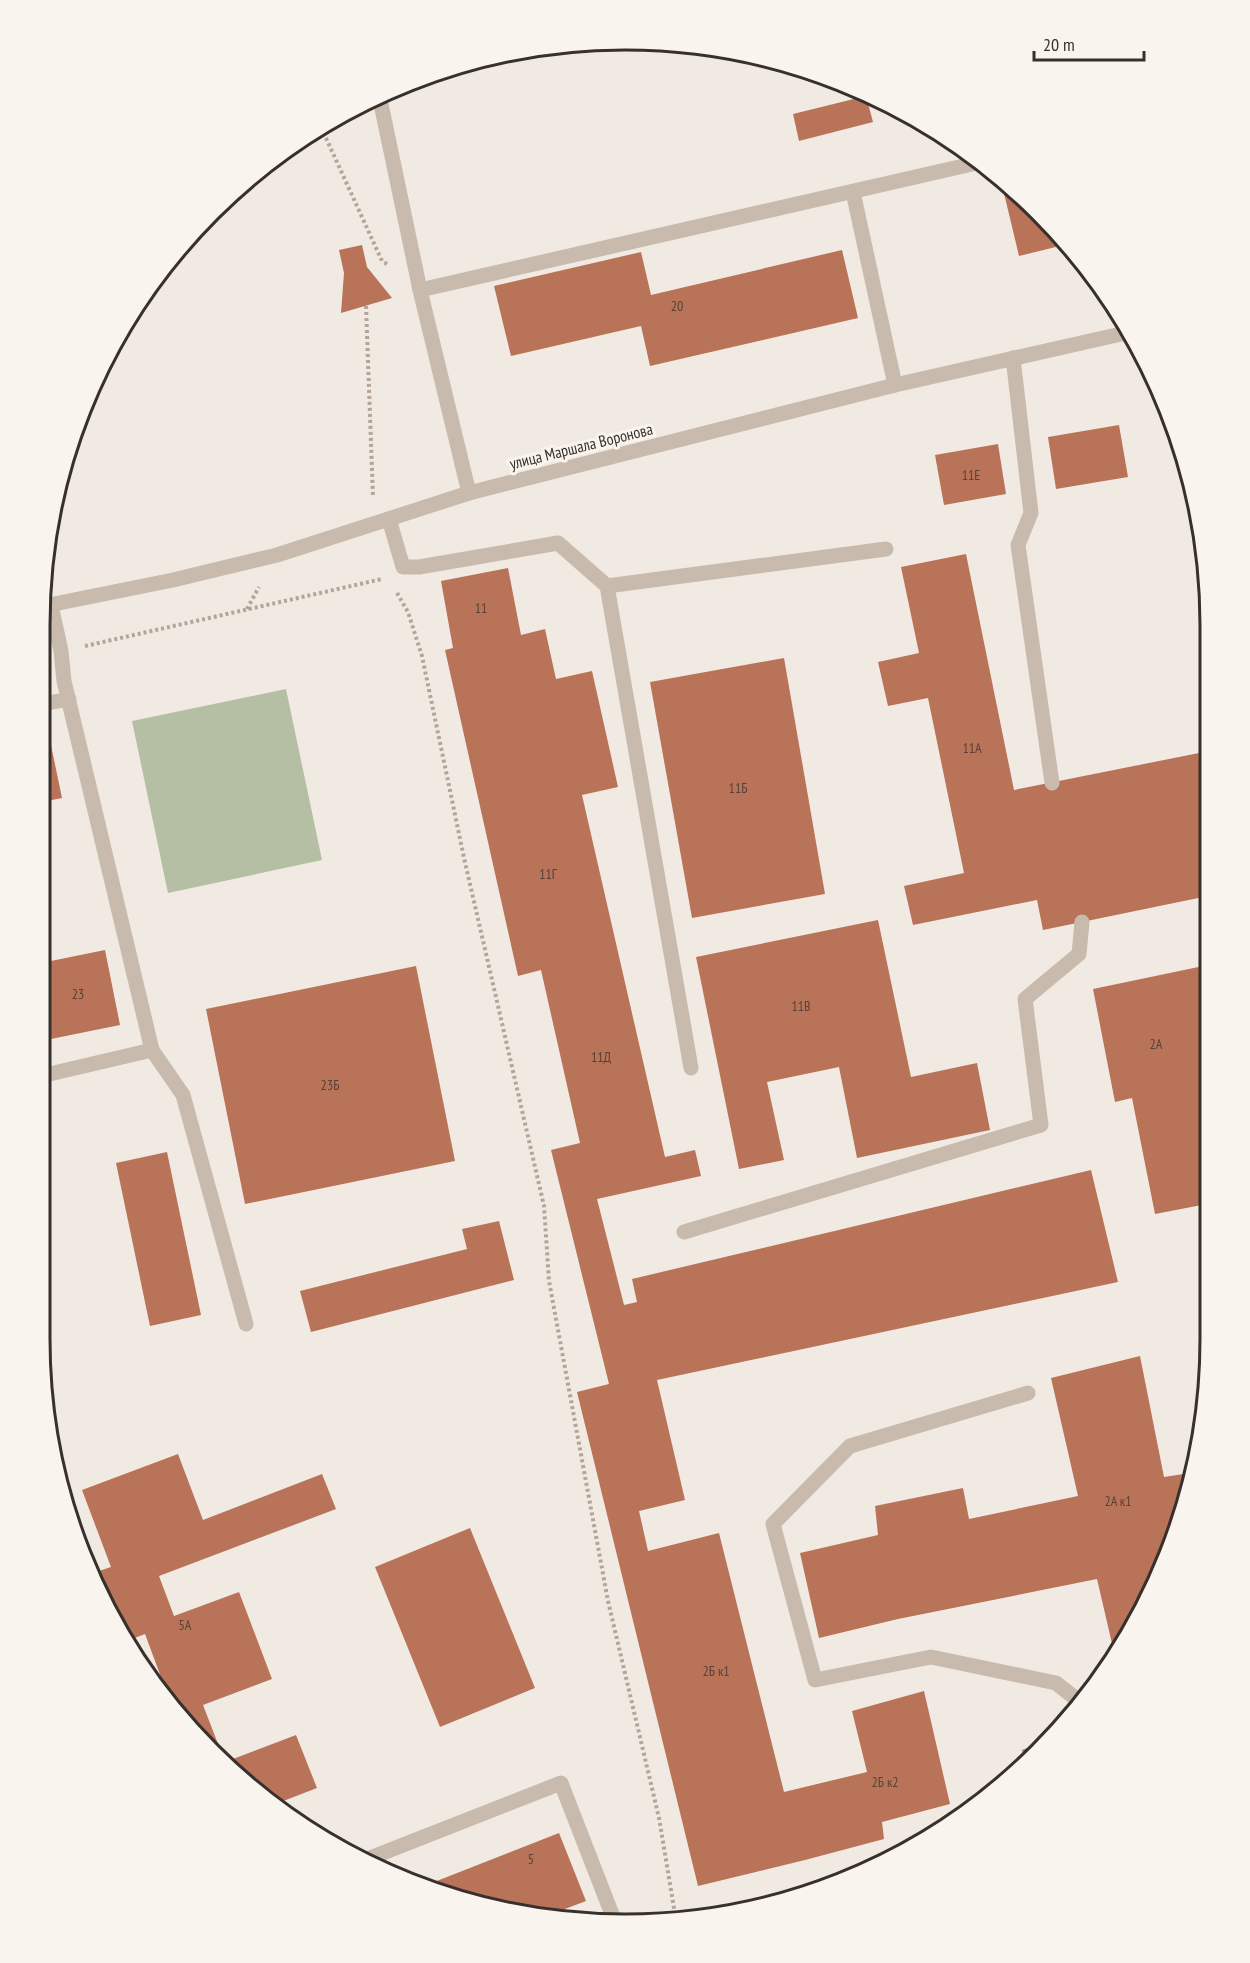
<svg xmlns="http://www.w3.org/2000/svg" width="1250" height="1963" viewBox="0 0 1250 1963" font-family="'PT Sans Narrow',sans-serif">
<rect width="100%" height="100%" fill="#f1eae2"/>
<path fill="#b5bfa3" d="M286,689L322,860L168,893L132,721Z"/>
<g fill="#b97358">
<path d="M866,96L873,122L799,141L793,114Z"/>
<path d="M1010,183L1011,184L1068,244L1019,256L1002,185Z"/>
<path d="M362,245L367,267L392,298L341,313L344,273L339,250Z"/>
<path d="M842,250L858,318L650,366L641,326L511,356L494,286L641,252L651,295Z"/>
<path d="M1119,425L1128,477L1056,489L1048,437Z"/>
<path d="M998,444L1006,494L944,505L935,455Z"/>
<path d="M966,554L1014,790L1209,751L1208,896L1043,930L1037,900L913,925L904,886L964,873L928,698L888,706L878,662L919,653L901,567Z"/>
<path d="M508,568L521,635L545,629L556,679L592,671L618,787L582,795L665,1157L695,1150L701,1176L597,1199L624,1305L637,1302L632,1279L1091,1170L1118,1282L657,1380L685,1500L639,1511L648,1551L719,1533L784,1792L867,1772L852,1711L924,1691L950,1804L882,1822L884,1839L805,1860L698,1886L577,1392L609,1384L551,1150L580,1143L541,970L518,976L445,650L453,648L441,581Z"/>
<path d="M784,658L825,894L692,918L650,682Z"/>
<path d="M47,726L62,798L42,802L43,727Z"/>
<path d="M878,920L911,1077L977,1063L990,1130L857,1158L839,1067L767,1082L784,1160L739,1169L696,957Z"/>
<path d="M105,950L120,1025L41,1041V963Z"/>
<path d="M1208,965L1207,1204L1155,1214L1132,1098L1115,1102L1093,989Z"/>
<path d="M416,966L455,1161L245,1204L206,1009Z"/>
<path d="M167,1152L201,1315L150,1326L116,1163Z"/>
<path d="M499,1221L514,1280L311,1332L300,1291L467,1249L462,1229Z"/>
<path d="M1140,1356L1164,1477L1190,1473L1166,1563L1113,1648L1097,1579L898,1619L819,1638L800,1553L878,1535L875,1506L963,1488L969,1519L1078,1496L1051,1378Z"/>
<path d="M178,1454L203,1520L322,1474L336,1509L159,1576L174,1616L239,1592L272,1679L203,1705L225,1762L296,1735L317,1788L273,1805L210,1752L171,1704L145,1634L127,1641L93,1573L111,1567L82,1490Z"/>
<path d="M470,1528L535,1688L440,1727L375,1567Z"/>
<path d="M1046,1741L1025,1760L1022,1750Z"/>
<path d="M559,1833L586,1901L549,1915L436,1893L424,1886Z"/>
</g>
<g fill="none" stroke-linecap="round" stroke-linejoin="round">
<g stroke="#b4a599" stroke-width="4" stroke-dasharray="3 3" stroke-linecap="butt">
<path d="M321,127L382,261L387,264"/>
<path d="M366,306L373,497"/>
<path d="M397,593L408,612L422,656L464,858L544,1206L549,1281L608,1601L659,1818L676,1920"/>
<path d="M247,609L259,587"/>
<path d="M85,646L382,579"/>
</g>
<g stroke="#c8bbae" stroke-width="15">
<path d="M634,42L636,44L652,42"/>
<path d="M381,104L420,290L469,493"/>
<path d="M853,192L895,385"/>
<path d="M420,290L981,162"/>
<path d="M1013,358L1031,513L1018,545L1052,783"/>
<path d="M389,519L403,567H419L558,543L607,586L691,1068"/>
<path d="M607,586L886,549"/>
<path d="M43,704L69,699"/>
<path d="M152,1050L183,1095L246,1324"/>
<path d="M41,1076L152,1050L64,681L61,651L51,605"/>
<path d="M684,1232L1041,1125L1025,999L1079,954L1082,922"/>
<path d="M1028,1393L850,1446L773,1524L815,1680L931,1657L1056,1683L1080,1702"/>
<path d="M370,1858L561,1783L615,1922"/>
</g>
<path stroke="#c8bbae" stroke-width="15" d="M44,606L173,580L277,555L469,493L895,385L1130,332"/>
</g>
<g text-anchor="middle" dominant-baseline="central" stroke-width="6" stroke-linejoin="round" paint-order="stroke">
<g font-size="14" fill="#584137">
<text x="677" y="306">20</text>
<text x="971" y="475">11Е</text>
<text x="481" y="608">11</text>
<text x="972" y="748">11А</text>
<text x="738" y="788">11Б</text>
<text x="548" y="874">11Г</text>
<text x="78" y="994">23</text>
<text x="801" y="1006">11В</text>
<text x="1156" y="1044">2А</text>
<text x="601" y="1057">11Д</text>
<text x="330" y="1085">23Б</text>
<text x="1118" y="1501">2А к1</text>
<text x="185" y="1625">5А</text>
<text x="716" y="1671">2Б к1</text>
<text x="885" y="1782">2Б к2</text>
<text x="531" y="1859">5</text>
</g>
<g font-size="16" fill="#38302c" stroke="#f9f4ee">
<text transform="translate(581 446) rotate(-14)">улица Маршала Воронова</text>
</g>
</g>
<path d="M0 0H1250V1963H0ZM625 50H625A575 575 0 0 1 1200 625V1339A575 575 0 0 1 625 1914H625A575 575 0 0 1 50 1339V625A575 575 0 0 1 625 50Z" fill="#f9f4ee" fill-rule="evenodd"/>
<path fill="none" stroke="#38302c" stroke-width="3" d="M625 50H625A575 575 0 0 1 1200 625V1339A575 575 0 0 1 625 1914H625A575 575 0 0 1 50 1339V625A575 575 0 0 1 625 50Z"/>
<path d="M1034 51v9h110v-9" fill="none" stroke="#38302c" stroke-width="3"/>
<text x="1043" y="51" font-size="18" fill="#38302c" stroke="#f9f4ee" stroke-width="4.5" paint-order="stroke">20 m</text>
</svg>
